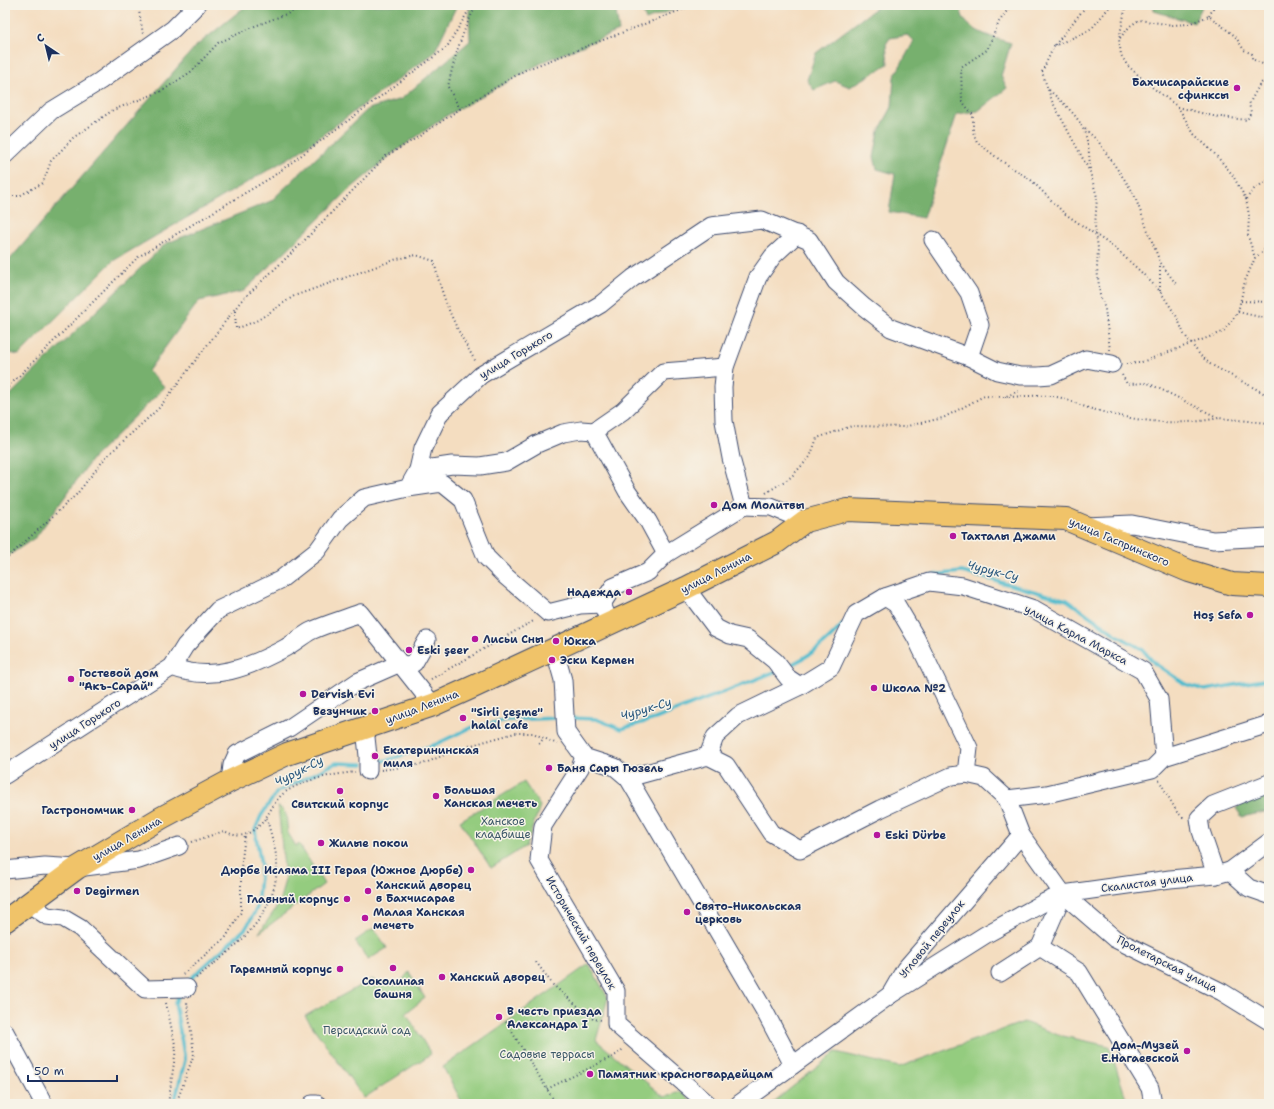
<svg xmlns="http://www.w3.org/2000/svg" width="1274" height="1109" viewBox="0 0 1274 1109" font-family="'Shantell Sans',sans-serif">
<rect width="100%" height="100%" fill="#f7f3e8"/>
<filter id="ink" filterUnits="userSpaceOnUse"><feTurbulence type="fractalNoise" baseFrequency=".025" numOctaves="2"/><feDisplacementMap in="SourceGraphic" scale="8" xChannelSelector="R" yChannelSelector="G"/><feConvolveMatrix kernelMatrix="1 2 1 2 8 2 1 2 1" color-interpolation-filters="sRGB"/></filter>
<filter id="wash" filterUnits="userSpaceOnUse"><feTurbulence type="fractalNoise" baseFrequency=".012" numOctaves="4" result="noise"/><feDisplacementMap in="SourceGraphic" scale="16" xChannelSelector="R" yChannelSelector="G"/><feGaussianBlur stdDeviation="0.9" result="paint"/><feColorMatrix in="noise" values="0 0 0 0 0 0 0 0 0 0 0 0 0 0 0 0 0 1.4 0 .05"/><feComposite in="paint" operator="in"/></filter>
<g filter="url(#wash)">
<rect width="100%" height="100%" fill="#f4ddc0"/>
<g fill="#94cc7f" stroke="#587e6e">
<path d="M524,782L540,806L526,846L491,868L460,821Z"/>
<path d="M278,805L286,814L288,833L296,846L299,844L324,884L259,933L279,904L285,879Z"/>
<path d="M374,928L387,948L368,960L355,941Z"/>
<path d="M589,964L608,998L596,1040L664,1097L680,1092L696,1104H463L443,1067Z"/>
<path d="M409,972L425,998L406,1013L431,1054L364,1098L305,1016L372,979L381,985L399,984Z"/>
<path d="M1024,1022L1058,1035L1109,1046L1128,1104H771L836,1052L899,1067Z"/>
</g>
<g fill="#77b06e" stroke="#497066">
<path d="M247,5H457L434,53L299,152L113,261L19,355L5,352V265L195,47Z"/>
<path d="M474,5H615L619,31L545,61L446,116L392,154L349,190L244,291L199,301L148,371L165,387L92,459L36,537L5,558V400L165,244L271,201L368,109L401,99L470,41L469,10Z"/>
<path d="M640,5H685L646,20Z"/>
<path d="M880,5H962C956,29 995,38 1011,43L1001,76L1007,88L978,111L957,114L923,218L889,212L895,174L877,169L874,157L879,131L892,107L894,77L914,41L908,35L890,38L886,44L888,64L850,87L835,81L814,90L807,80L816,53Z"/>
<path d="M1154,5H1203L1194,23L1154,11Z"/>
<path d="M1269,789V811L1242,817L1236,808Z"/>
</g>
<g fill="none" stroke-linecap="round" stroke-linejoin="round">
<g stroke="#50bbcd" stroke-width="3.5">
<path d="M931,575L962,572L1067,600L1115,634L1142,649L1154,663L1185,684L1205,690L1269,679"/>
<path d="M786,667C809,657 827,643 843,624"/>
<path d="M570,718L596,719L621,729L655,719L777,671"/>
<path d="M373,762L388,760L434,745L470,728L507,720L560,718"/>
<path d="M186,983L246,928L257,908L261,865L255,830L261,816L277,792L336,763L363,764"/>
<path d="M174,1104L185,1060L175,1003L180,993"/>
</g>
</g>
</g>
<g filter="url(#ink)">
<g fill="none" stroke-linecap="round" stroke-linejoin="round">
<defs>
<g id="minor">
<path d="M5,155L51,111L100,81L173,29L197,5"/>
<path d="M797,234L773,256L758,277L725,367L723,387L724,421L731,458L744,506L771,507L805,521"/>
<path d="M933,240L969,293L980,325L969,357"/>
<path d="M594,431L627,491L648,521L666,554"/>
<path d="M418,470L452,465L480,466L506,462L537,444L563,433L581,430L594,431L623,411L663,372L725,367"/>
<path d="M408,488L442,483L463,500L486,557L504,575L548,613L580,605L602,604"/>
<path d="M1085,526L1132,524L1213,540L1269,537"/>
<path d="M686,588L716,628L730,635L748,639L775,661L788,678L800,686"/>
<path d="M885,597L896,604L916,638L969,748L966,774"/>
<path d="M606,614L602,604L613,587L648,572L666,554L744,506"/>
<path d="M554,648L563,680L566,732L584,757"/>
<path d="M172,667C212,683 250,667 285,648C294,643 302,636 311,631C326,624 344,619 360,613L433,705"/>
<path d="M365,728L368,756V771"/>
<path d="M708,756L715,737L738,716L800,686L831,667L856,614L885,597L929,582L963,586L1034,609L1143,671L1159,699L1164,757"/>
<path d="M584,757L615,767L628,778L708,756L726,765L771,833L800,850L880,809L951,776L966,774L984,778L1007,799L1021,835L1063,894L1115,939L1222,992L1269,1021"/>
<path d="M584,757L580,768L543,826L539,860L616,991V1024L708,1104"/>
<path d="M5,775L172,667L185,646L218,610L280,580L317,551L340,519L364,498L408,488L418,470L423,448L440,413L481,375L601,304L633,278L711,226L762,220L809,240L836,282L864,307L891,328L969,357L997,371L1020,376H1038L1051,375L1086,359L1112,364"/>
<path d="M628,778L764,1010L793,1065"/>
<path d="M230,781L232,765L237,754L289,728L357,682L398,664L409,665L414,663L427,640"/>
<path d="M1007,799L1047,794L1152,769L1164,757L1269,724"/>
<path d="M5,870L45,866L77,868L139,860L179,846"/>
<path d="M1230,871L1249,888L1269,895"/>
<path d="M1216,875L1201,831L1199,818L1213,805L1269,783"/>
<path d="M1063,894L1040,947L1079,972L1150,1088L1153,1104"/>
<path d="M29,904L47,916L63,918L80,928L145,989L187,988"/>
<path d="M1000,973L1040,947"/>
<path d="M890,995L905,969L1021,835"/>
<path d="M5,1032L44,1104"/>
<path d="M312,1104H317"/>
<path d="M739,1104L890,995L985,935L1045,902L1063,894L1170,879L1216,875L1230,871L1269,842"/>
</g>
<path id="major" d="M5,921L77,868L161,818L230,781L287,754L433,705L473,687L686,588L777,542L805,521L847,510L1066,519L1189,571L1232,584L1269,586"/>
</defs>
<use href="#minor" stroke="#3c496d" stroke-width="19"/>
<use href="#major" stroke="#3c496d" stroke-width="24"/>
<g stroke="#3c496d" stroke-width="2" stroke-dasharray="1 3" stroke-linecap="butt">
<path d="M138,5L143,34"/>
<path d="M1011,5L999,22L987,50L961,67L962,101L973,115V132L977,142L1000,160L1031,180L1064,213L1115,248L1140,271L1160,291L1177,317L1184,334L1200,355L1210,364L1269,396"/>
<path d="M1126,5L1119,39L1121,55L1127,65L1148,84L1178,107L1194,134L1213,152L1232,174L1246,199L1249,215L1248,236L1255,258"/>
<path d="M1209,16L1215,5"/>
<path d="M1120,38L1130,26L1139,20L1173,25L1188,24L1209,16L1235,36L1244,50L1252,54V59L1269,67"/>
<path d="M1055,45L1087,5"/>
<path d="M1049,90C1081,119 1089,127 1090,171"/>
<path d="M1178,107L1213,116L1247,120L1251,112L1249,104L1260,84L1269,77"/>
<path d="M460,109L448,87C454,59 462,30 477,5"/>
<path d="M1085,129L1098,141L1133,192L1160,262L1176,284"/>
<path d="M5,196H19L43,183L51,161L73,138L113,110L162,91L192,71L218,43L255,26L302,8L303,5"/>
<path d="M1246,199L1255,188L1269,180"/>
<path d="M1160,291V264"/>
<path d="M1241,301L1269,302"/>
<path d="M235,311L236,329L258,320L294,296L397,259L416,255L434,261C443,302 455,327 476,362"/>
<path d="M1238,312L1269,319"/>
<path d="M1110,350L1105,309L1100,295L1097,268L1098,248L1095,226L1097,197L1090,172L1052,101L1042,72L1054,46L1086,32L1093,27L1111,5"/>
<path d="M1126,364L1139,363L1223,332L1238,312L1245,281L1255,258L1269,246"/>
<path d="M1122,375L1127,384L1148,383L1219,418L1269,423"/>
<path d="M5,390L138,257L272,177L447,47L472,5"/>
<path d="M1005,397C1022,397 1039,394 1057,397C1069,399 1080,406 1092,409C1134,421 1176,427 1219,418"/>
<path d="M766,493L791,477L810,457L817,438L852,426L903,427L943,418L984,396L1004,397L1019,391"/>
<path d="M5,560L76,495L106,457L159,408L241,301L300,245L386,156L415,139L460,109L525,70L694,5"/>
<path d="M431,679L535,620"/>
<path d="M539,744L544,738"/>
<path d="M381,770L423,764L458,749L515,733H533L557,744"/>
<path d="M1159,780L1177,812L1185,819"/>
<path d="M192,842L224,831C235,836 241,838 252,831C269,821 270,804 284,793C304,779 330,775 355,772"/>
<path d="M536,962L553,985L593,1019L602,1020"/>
<path d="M183,974L226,937L241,912V868L245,835"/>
<path d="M196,978C233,948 273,922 277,869C278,853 270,834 267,818"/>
<path d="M166,1003L176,1049L168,1104"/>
<path d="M506,1022L556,1104"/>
<path d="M547,1089L618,1054L623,1049"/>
<path d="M176,1104L194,1054L187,1002"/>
</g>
<use href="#minor" stroke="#fff" stroke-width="17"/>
<use href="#major" stroke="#f0c369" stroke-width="22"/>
</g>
</g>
<g fill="#b5179e" stroke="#f7f3e8" stroke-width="1.5">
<circle cx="1237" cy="88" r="4"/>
<circle cx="714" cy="505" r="4"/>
<circle cx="953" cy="536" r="4"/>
<circle cx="629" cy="592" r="4"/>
<circle cx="1250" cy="615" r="4"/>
<circle cx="475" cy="639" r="4"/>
<circle cx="556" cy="641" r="4"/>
<circle cx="409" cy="650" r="4"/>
<circle cx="552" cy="660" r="4"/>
<circle cx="71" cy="679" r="4"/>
<circle cx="874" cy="688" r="4"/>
<circle cx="303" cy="694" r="4"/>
<circle cx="375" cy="711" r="4"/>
<circle cx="463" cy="718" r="4"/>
<circle cx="375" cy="756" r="4"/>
<circle cx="549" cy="768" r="4"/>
<circle cx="340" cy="791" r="4"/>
<circle cx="436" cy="796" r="4"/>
<circle cx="132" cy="810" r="4"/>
<circle cx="877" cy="835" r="4"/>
<circle cx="321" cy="843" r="4"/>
<circle cx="471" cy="870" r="4"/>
<circle cx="77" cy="891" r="4"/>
<circle cx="368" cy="891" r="4"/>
<circle cx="347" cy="899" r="4"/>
<circle cx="687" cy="912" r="4"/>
<circle cx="365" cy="918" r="4"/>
<circle cx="393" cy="968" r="4"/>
<circle cx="340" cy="969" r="4"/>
<circle cx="442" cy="977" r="4"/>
<circle cx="499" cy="1017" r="4"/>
<circle cx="1187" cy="1051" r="4"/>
<circle cx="590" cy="1074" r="4"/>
</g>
<g text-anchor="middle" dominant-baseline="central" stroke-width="3" stroke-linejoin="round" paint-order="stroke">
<g font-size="11" font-weight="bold" fill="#1b2f5e" stroke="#f7f3e8" text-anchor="start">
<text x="1229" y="82" text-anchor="end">Бахчисарайские<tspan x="1229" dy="13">сфинксы</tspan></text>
<text x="722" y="505">Дом Молитвы</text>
<text x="961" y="536">Тахталы Джами</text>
<text x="621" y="592" text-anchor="end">Надежда</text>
<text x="1242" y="615" text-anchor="end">Hoş Sefa</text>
<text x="483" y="639">Лисьи Сны</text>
<text x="564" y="641">Юкка</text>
<text x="417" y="650">Eski şeer</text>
<text x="560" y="660">Эски Кермен</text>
<text x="79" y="673">Гостевой дом<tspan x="79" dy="13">"Акъ-Сарай"</tspan></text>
<text x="882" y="688">Школа №2</text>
<text x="311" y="694">Dervish Evi</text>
<text x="367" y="711" text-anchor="end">Везунчик</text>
<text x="471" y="712">"Sirli çeşme"<tspan x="471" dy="13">halal cafe</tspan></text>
<text x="383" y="750">Екатерининская<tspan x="383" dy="13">миля</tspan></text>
<text x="557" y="768">Баня Сары Гюзель</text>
<text x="444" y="790">Большая<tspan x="444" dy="13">Ханская мечеть</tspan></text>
<text x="340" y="804" text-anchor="middle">Свитский корпус</text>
<text x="124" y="810" text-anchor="end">Гастрономчик</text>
<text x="885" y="835">Eski Dürbe</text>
<text x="329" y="843">Жилые покои</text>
<text x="463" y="870" text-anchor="end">Дюрбе Исляма III Герая (Южное Дюрбе)</text>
<text x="376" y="885">Ханский дворец<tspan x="376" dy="13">в Бахчисарае</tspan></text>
<text x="85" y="891">Degirmen</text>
<text x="339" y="899" text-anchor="end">Главный корпус</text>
<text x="695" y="906">Свято-Никольская<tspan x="695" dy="13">церковь</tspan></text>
<text x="373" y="912">Малая Ханская<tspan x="373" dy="13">мечеть</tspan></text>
<text x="332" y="969" text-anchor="end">Гаремный корпус</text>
<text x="450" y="977">Ханский дворец</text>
<text x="393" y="981" text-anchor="middle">Соколиная<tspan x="393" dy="13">башня</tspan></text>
<text x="507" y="1011">В честь приезда<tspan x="507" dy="13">Александра I</tspan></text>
<text x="1179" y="1045" text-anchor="end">Дом-Музей<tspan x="1179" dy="13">Е.Нагаевской</tspan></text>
<text x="598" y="1074">Памятник красногвардейцам</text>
</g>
<g font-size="11" fill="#1b2f5e" stroke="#f7f3e8">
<text transform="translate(516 355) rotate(-31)">улица Горького</text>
<text transform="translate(1119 542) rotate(23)">улица Гаспринского</text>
<text transform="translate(716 573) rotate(-27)">улица Ленина</text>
<text transform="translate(1076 635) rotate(28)">улица Карла Маркса</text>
<text transform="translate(422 707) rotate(-21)">улица Ленина</text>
<text transform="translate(85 724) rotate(-33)">улица Горького</text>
<text transform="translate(127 839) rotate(-30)">улица Ленина</text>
<text transform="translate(1147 883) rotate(-7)">Скалистая улица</text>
<text transform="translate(581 933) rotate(60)">Исторический переулок</text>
<text transform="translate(932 939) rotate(-51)">Угловой переулок</text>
<text transform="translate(1167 964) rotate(27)">Пролетарская улица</text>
</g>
<g font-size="11" fill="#395666" stroke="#f7f3e8">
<text x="503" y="821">Ханское<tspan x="503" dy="13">кладбище</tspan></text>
<text x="367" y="1030">Персидский сад</text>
<text x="547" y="1054">Садовые террасы</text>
</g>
<g font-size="12" font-style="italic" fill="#2b597f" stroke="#f7f3e8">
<text transform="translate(993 571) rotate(14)">Чурук-Су</text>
<text transform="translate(646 709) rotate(-17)">Чурук-Су</text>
<text transform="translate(299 771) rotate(-27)">Чурук-Су</text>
</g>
</g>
<rect width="1274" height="1109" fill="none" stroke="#f7f3e8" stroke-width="20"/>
<g transform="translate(46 46) rotate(325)" stroke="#f7f3e8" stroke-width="3" paint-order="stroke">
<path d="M0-3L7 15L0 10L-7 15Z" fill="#1b2f5e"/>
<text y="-6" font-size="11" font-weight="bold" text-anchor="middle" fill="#1b2f5e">С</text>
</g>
<path d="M28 1075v6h89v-6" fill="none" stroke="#1b2f5e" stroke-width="2"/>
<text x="34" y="1075" font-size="12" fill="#1b2f5e" stroke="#f7f3e8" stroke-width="3" paint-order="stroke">50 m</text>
</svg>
